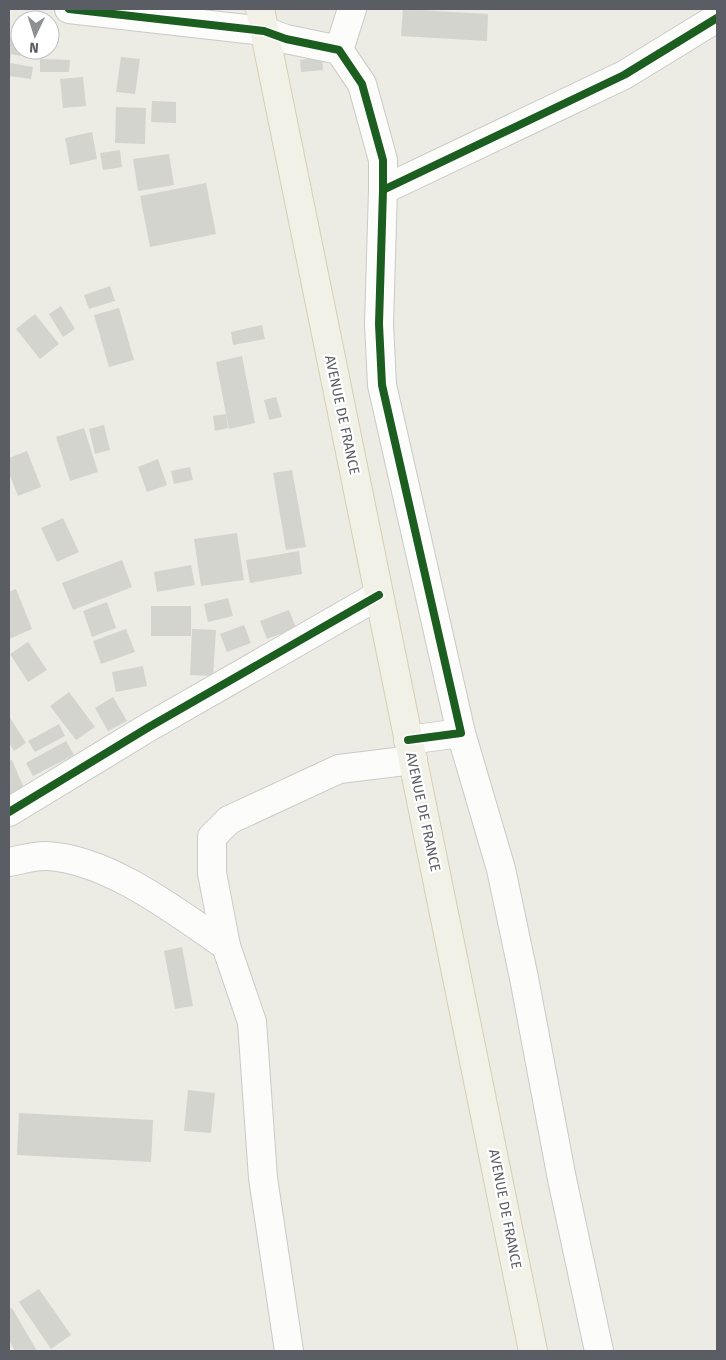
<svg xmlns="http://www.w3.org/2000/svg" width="726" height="1360" viewBox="0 0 726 1360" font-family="'Fira Sans',sans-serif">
<rect width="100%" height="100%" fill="#ecebe4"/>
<g fill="#d4d4cf">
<path d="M403,9L488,14L487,41L401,36Z"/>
<path d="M9,37L20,38V50H34L33,58L11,54L10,63L33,67L31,79L9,76Z"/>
<path d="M121,57L140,59L135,94L116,92Z"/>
<path d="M322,57L323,70L301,72L300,60Z"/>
<path d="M40,59L70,60L69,72H40Z"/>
<path d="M83,77L86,106L63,108L60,79Z"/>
<path d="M152,101L176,102V123L151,122Z"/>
<path d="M116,107L146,108L145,144L115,143Z"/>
<path d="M92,132L97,159L70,165L65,138Z"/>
<path d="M120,150L122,167L103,170L100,153Z"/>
<path d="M169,154L174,185L138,191L133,159Z"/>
<path d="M206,183L216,234L150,247L140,196Z"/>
<path d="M110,286L115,301L89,309L84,295Z"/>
<path d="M61,306L75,329L63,337L49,314Z"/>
<path d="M119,308L134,360L109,367L94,315Z"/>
<path d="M35,314L59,344L40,359L16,329Z"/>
<path d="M262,325L265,339L233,345L231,332Z"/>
<path d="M242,356L255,423L229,429L216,362Z"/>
<path d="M276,397L282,417L269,420L264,400Z"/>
<path d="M226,414L228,428L215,431L213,416Z"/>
<path d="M104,425L110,450L95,454L89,429Z"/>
<path d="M84,428L98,472L70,481L56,437Z"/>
<path d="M27,451L41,487L18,496L9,473V458Z"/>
<path d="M158,459L167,485L147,492L138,467Z"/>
<path d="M190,467L193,480L174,484L171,471Z"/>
<path d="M292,470L306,547L286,550L273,473Z"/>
<path d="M63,518L79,552L57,562L41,528Z"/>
<path d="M237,533L244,580L201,586L194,539Z"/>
<path d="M299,551L302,574L250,583L246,560Z"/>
<path d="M122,560L132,587L73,610L62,583Z"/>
<path d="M191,565L195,585L157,592L154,572Z"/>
<path d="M16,589L32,629L9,639V592Z"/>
<path d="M228,598L233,616L208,622L204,604Z"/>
<path d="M107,602L116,628L92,637L83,611Z"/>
<rect x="151" y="606" width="40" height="30"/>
<path d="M289,610L296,628L267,639L260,621Z"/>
<path d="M244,625L251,643L227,652L220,634Z"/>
<path d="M126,629L135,652L101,664L93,641Z"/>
<path d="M192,629L216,630L213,676L190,675Z"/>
<path d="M28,642L47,670L28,682L10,654Z"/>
<path d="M143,666L147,686L116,692L112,672Z"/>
<path d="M69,692L95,727L76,740L50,706Z"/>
<path d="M113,697L127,721L108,731L95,708Z"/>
<path d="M9,716L26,743L14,751L9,743Z"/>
<path d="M59,724L65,736L35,752L28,741Z"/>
<path d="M66,741L74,755L33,776L26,763Z"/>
<path d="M12,760L26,793L9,800V761Z"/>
<path d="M182,947L193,1006L175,1009L164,951Z"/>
<path d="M188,1090L215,1093L211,1133L184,1131Z"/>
<path d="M19,1113L153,1120L151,1162L17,1155Z"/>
<path d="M39,1289L71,1335L51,1349L19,1302Z"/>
<path d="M12,1308L37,1351H15L9,1340V1309Z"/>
</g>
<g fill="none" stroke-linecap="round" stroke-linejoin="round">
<defs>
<g id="minor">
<path d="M69,9L264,31L286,39L339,50L362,84L383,160V190"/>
<path d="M339,50L352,9"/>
<path d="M408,740L461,733"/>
<path d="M9,812L149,727L379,595"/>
<path d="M9,862C21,860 35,855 47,856C108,859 177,912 226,946"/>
<path d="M289,1351L263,1178L252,1022L226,946L212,873V837L229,820L339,769L413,760"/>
<path d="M599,1351L562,1179L524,978L501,869L461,733L382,385L379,324L383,190L624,75L717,18"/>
</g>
<path id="major" d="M260,9L533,1351"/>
</defs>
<use href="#minor" stroke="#c9cac8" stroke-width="30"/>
<use href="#major" stroke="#d6cfb0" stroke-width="30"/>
<use href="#minor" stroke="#fcfcfb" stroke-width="28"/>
<use href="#major" stroke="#f2f1e7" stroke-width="28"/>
<defs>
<g id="cycleway">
<path d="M69,9L264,31L286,39L339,50L362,84L383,160V190"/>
<path d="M408,740L461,733L382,385L379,324L383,190L624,75L717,18"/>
<path d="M9,812L149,727L379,595"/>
</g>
</defs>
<use href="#cycleway" stroke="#fff" stroke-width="11"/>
<use href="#cycleway" stroke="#1b5e20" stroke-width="8"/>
</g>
<g text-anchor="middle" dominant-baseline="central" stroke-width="4.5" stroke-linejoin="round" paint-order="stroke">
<g font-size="14" fill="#5a5d64" stroke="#fff">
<text transform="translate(342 415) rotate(78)">AVENUE DE FRANCE</text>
<text transform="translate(423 812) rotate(78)">AVENUE DE FRANCE</text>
<text transform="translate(505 1209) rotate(79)">AVENUE DE FRANCE</text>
</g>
</g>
<rect width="726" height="1360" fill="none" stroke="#5a5d64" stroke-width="20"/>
<g transform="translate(35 35) rotate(184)"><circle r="24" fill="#ffffff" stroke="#bdbec1"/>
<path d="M0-4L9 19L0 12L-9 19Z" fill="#8d8f91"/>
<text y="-8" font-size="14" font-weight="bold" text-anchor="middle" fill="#5a5d64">N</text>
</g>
</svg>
